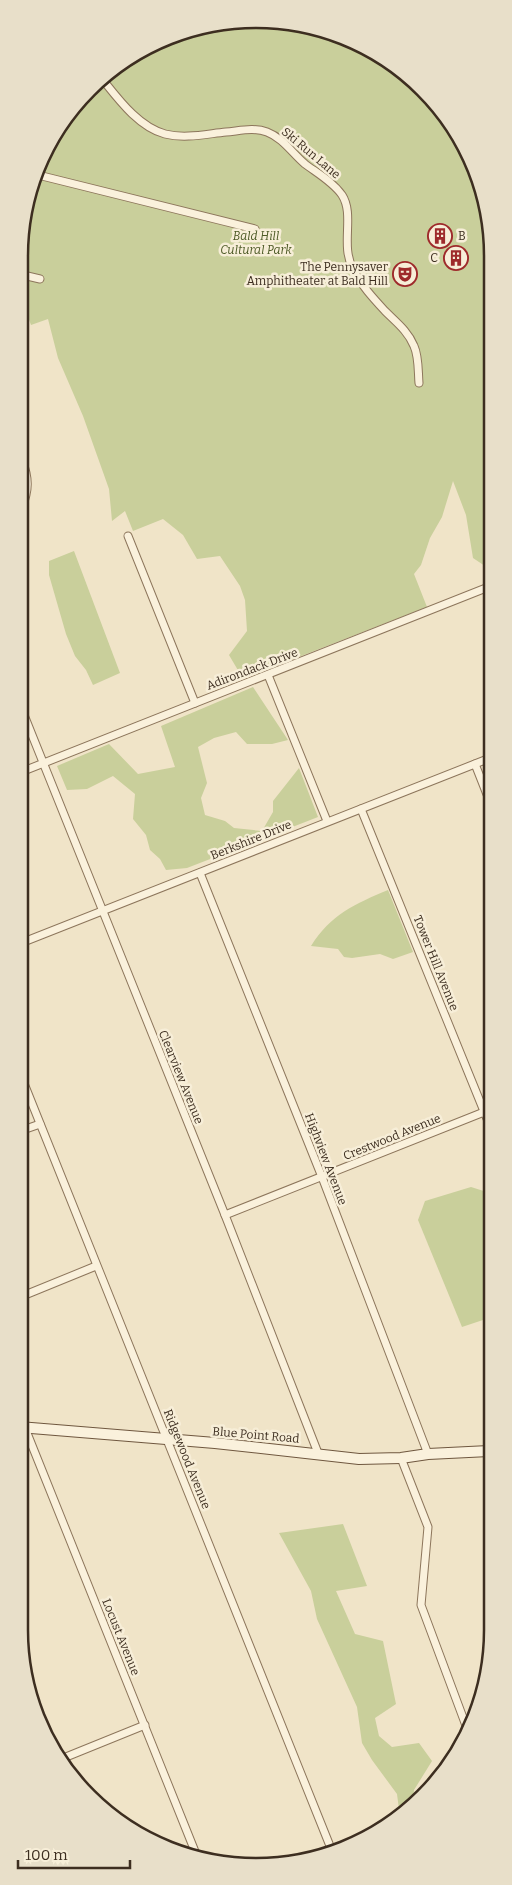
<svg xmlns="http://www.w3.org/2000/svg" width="512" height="1885" viewBox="0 0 512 1885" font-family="Bitter,serif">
<rect width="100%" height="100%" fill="#f0e4c8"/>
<g fill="#c9cf9b">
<path d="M209,23H302L374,50L434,99L469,151L491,225V570L473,558L466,515L453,481L442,517L430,538L421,565L414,574L427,607L273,667L271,663L239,672L229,655L247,631L245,600L240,586L220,556L197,559L183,535L163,519L133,531L125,511L112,521L109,489L83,416L58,358L48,319L31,325L23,303V210L59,124L124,59Z"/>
<path d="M74,551L120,673L93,685L86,670L75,656L66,634L49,575V561Z"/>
<path d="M253,687L288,740L272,744H247L236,732L214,738L198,747L207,783L201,798L205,815L225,821L234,828L262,831L273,812V801L299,768L318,817L187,868L166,870L160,859L150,850L146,835L133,819L135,794L113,776L87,789L67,790L57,766L109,744L138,774L175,767L161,726Z"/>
<path d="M388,890L413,952L393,959L380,954L352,958L344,957L338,949L311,946C331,914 355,904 388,890Z"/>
<path d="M471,1187L490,1193L489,1318L462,1327L418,1220L425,1201Z"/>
<path d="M343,1524L367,1586L336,1591L355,1634L383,1641L396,1704L375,1718L379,1736L392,1747L419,1743L432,1761L414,1790L413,1802L400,1817L397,1794L372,1760L362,1743L357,1707L317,1619L311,1591L279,1533Z"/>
</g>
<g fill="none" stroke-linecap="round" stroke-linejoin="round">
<defs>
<g id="street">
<path d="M103,80C119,100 139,127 165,134C185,139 206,134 226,132C239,131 254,127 267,132C283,138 292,153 305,164C317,173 333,182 342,195C355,215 340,245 353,269C361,285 373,298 385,311C396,322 408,331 414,346C419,357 418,372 419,383"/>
<path d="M38,175L255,229"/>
<path d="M23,275L40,279"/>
<path d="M22,507C29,490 29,478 22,460"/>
<path d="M128,536L195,703"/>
<path d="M268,675L327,821"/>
<path d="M22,710L225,1215L318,1453"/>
<path d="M475,764L490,802"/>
<path d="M21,772L491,586"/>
<path d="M361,809L490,1126"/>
<path d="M200,873L322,1177L428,1454"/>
<path d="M21,943L490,758"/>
<path d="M21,1076L332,1851"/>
<path d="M20,1131L40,1124"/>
<path d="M225,1215L484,1112"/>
<path d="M20,1297L96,1266"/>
<path d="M25,1428L196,1854"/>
<path d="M401,1458L428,1527L421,1605L468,1731"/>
<path d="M61,1759L145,1725"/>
</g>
<path id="secondary" d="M19,1427L215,1443L359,1459L401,1458L428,1454L489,1451"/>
</defs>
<use href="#street" stroke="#8d765c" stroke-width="9"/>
<use href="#secondary" stroke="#6f573f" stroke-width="12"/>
<use href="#street" stroke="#faf1dc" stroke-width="7"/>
<use href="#secondary" stroke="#faf1dc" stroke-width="10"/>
</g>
<defs>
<symbol id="building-ring" viewBox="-11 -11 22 22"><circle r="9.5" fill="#f7eed8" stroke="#9e2a2b" stroke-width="1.5"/><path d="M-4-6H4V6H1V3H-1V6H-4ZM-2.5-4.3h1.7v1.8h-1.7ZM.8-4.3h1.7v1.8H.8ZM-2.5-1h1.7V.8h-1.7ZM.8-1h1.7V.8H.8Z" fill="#9e2a2b"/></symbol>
<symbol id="theatre-ring" viewBox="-11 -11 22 22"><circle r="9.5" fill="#f7eed8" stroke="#9e2a2b" stroke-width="1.5"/><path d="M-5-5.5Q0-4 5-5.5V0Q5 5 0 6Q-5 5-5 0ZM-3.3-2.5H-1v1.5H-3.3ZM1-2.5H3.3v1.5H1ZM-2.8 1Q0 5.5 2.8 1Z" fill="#9e2a2b"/></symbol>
</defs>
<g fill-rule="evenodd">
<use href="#building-ring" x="426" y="222" width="28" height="28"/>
<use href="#building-ring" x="442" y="244" width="28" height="28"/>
<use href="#theatre-ring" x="391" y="260" width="28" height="28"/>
</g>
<g text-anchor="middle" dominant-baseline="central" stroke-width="5" stroke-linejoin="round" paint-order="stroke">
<g font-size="12" fill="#3d2e20" stroke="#f7eed8">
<text transform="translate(311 153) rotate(40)">Ski Run Lane</text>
<text transform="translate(252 669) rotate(-21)">Adirondack Drive</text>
<text transform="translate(251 840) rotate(-22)">Berkshire Drive</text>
<text transform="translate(436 963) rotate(68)">Tower Hill Avenue</text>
<text transform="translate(181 1077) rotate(68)">Clearview Avenue</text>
<text transform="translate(392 1137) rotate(-22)">Crestwood Avenue</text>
<text transform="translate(326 1159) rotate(69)">Highview Avenue</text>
<text transform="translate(256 1435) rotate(5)">Blue Point Road</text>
<text transform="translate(187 1459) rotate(68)">Ridgewood Avenue</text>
<text transform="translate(121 1637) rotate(68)">Locust Avenue</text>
</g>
<g font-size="12" font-style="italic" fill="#4d5a26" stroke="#f7eed8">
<text x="256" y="236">Bald Hill<tspan x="256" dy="14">Cultural Park</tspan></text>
</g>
<g font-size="12" fill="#3d2e20" stroke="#f7eed8" text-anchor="end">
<text x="458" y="236" text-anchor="start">B</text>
<text x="438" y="258">C</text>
<text x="388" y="267">The Pennysaver<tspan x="388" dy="14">Amphitheater at Bald Hill</tspan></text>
</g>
</g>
<path d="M0 0H512V1885H0ZM256 28H256A228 228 0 0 1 484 256V1630A228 228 0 0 1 256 1858H256A228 228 0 0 1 28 1630V256A228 228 0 0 1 256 28Z" fill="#e8dfc9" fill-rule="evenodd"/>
<path fill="none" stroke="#3d2e20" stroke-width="2.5" d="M256 28H256A228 228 0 0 1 484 256V1630A228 228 0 0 1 256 1858H256A228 228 0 0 1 28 1630V256A228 228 0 0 1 256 28Z"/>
<path d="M18 1860v8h112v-8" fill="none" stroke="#3d2e20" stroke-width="2.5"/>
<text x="25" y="1860" font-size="15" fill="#3d2e20" stroke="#f7eed8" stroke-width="4" paint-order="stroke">100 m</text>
</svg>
